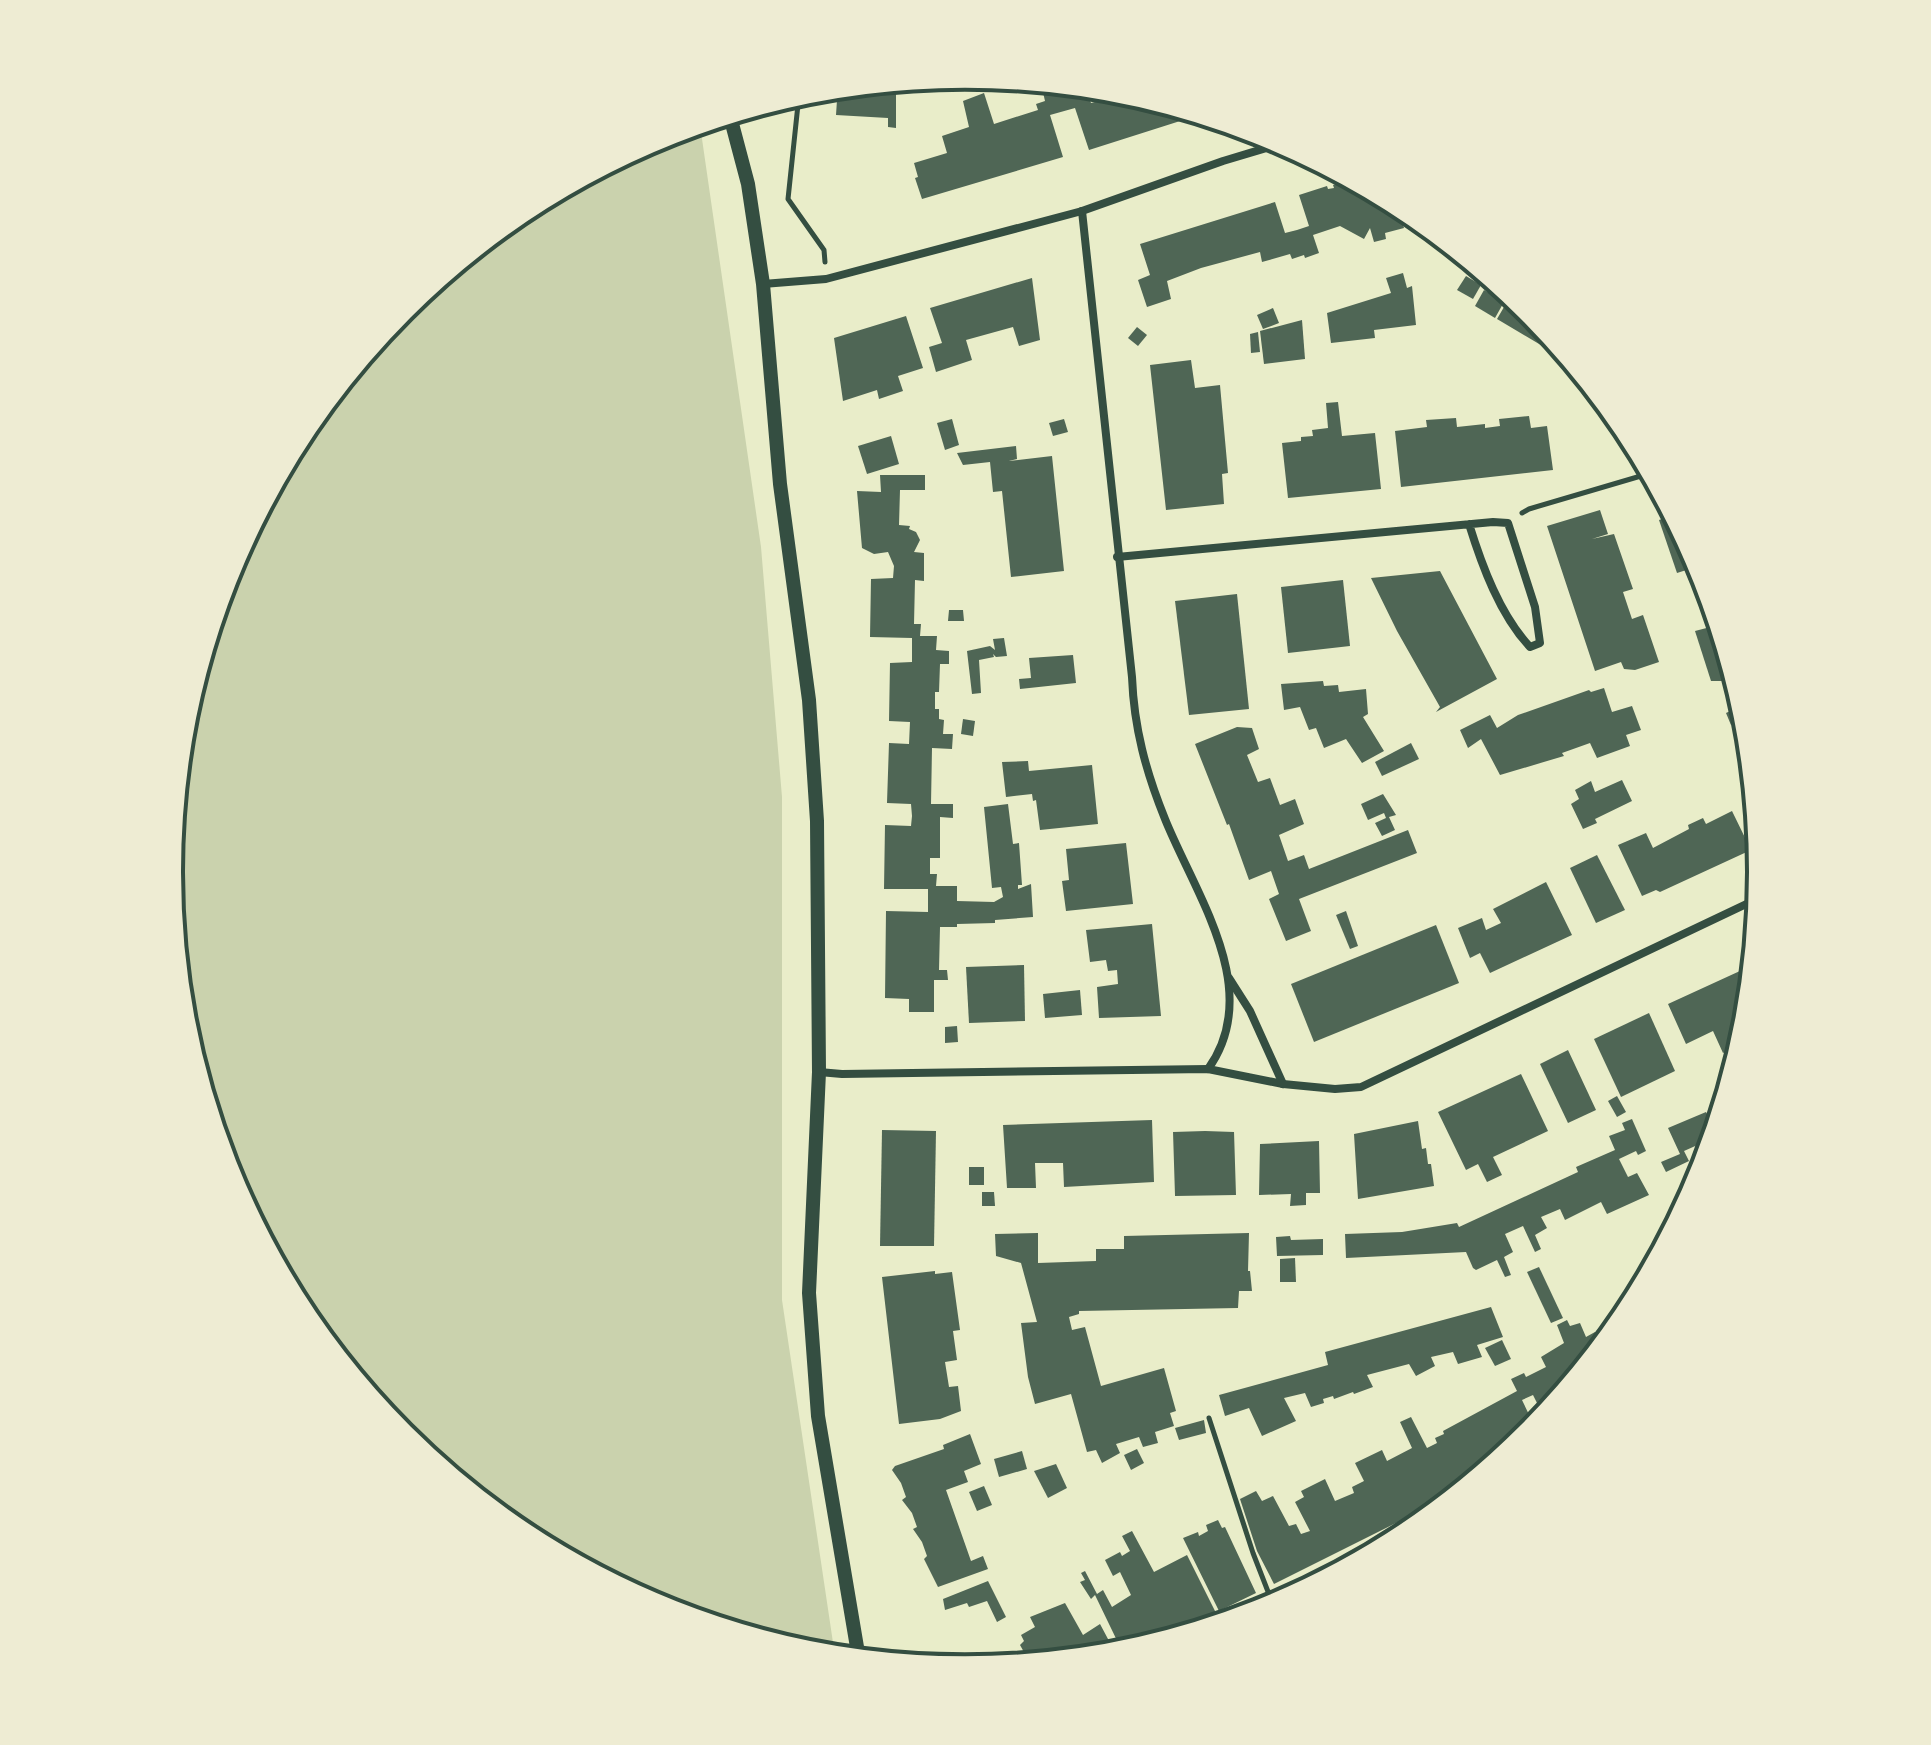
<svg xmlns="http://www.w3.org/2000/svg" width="1931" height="1745" viewBox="0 0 1931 1745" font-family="'Archivo Narrow',sans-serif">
<rect width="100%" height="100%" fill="#e9edc9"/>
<path fill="#cad2ad" d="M700,125L761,547L782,797V1300L835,1656L810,1654L660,1608L523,1535L402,1435L303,1315L229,1177L184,1027L169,872L184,717L230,567L303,430L403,309L523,210L661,136Z"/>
<g fill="#4f6655">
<path d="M950,78L951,81L930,87L928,80Z"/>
<path d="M896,83V128L888,127V118L836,115L837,100L826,99L827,90Z"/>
<path d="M1051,84L1086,88L1091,103L1106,99L1102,89L1119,91L1120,94L1124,92L1199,115L1089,150L1075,108L1050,115L1063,157L922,199L915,178L918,177L914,163L947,153L942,136L969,127L963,101L984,93L994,124L1038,110L1036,104L1045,101L1042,88Z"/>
<path d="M1350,179L1408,210L1410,218L1402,221L1404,228L1385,233L1386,239L1374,242L1370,228L1364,239L1340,226L1313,235L1319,253L1305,258L1304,255L1292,259L1290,254L1262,262L1260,252L1201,268L1167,281L1171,299L1147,307L1138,280L1150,275L1140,244L1275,202L1285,233L1297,230L1309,226L1299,195L1327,186L1328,189L1334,188L1333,185Z"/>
<path d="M1403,273L1407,288L1412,286L1416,325L1374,330L1375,338L1331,343L1327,313L1391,293L1386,278Z"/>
<path d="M1466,276L1481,285L1473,299L1457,290Z"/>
<path d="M1032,278L1040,340L1019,346L1013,327L966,340L972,360L936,372L929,347L942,343L930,308Z"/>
<path d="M1484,290L1504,302L1495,318L1475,306Z"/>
<path d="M1520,303L1529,310L1565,354L1561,357L1497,319L1504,307L1514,313Z"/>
<path d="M1273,308L1279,323L1263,329L1257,315Z"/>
<path d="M906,316L923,368L898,376L903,391L879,399L877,390L843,401L834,338Z"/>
<path d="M1302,320L1305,359L1264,364L1260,331Z"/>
<path d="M1137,327L1147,335L1138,346L1128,338Z"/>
<path d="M1258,332L1260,352L1251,353L1250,334Z"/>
<path d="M1191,360L1195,388L1220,385L1228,473L1222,474L1224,504L1166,510L1150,365Z"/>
<path d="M1338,402L1342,436L1375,433L1381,489L1288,498L1282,443L1301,441V437L1313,436L1312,430L1328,428L1326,403Z"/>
<path d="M1529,416L1531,428L1547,426L1553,470L1401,487L1395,431L1427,427L1426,420L1456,418L1457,427L1485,424V428L1500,426L1499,419Z"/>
<path d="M952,419L959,445L945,450L937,423Z"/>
<path d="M1064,419L1068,432L1053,436L1049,423Z"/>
<path d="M891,436L899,464L867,474L858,446Z"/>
<path d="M1016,446L1017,459L1009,461L1052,456L1064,571L1011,577L1002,491L993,492L990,462L963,465L957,453Z"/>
<path d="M880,475H925V490H900L899,525L910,526L909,529L916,532L920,540L914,552L924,553V581L915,580L914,624H921L920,636H937L936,650L949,651V664H940L939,692H935V709H939V719L944,720L943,734H953L952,749L932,748L931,804H953V818L940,817V858H930V874H937L936,886H957V901L994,902L1003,897L1001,887L992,888L984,807L1008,804L1013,844L1019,843L1022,885H1018V889L1031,884L1033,917L995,920V923L957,924V927H940L939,970H947L948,980H934V1012H909V999L885,998L886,911L928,912V889H884L885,825L911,826L912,816L911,804L887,803L889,743L909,744L910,722L889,721L890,663L912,662V638L870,637L871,579L893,578L894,566L888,552L874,554L862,548L857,491L881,492Z"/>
<path d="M1600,510L1608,534L1592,539L1614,534L1633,589L1623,592L1632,619L1643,615L1659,662L1635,670L1624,669L1621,662L1595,671L1547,526Z"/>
<path d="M1673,515L1699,566L1677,573L1659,520Z"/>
<path d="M1440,571L1497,679L1436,712L1440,707L1397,631L1371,578Z"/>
<path d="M1343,580L1350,646L1288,653L1281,587Z"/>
<path d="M1237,594L1249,709L1189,715L1175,601Z"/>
<path d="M949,610H963L964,621H948Z"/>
<path d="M1718,625L1722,637L1736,681H1711L1695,631Z"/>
<path d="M1004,638L1007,656L996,657L993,654L994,657L979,660L981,693L972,694L967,651L990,646L995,650L993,639Z"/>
<path d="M1073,655L1076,683L1020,689L1019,679L1031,678L1029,658Z"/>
<path d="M1323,681L1324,686L1338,685L1339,692L1366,689L1368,714L1363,717L1384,751L1362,763L1346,739L1324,748L1316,728L1309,730L1300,707L1284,710L1281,684Z"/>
<path d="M1604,688L1612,712L1632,706L1641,730L1626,735L1630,746L1597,758L1590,743L1562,753L1564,756L1500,775L1481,739L1468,748L1460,730L1490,715L1497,728L1518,715L1589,690L1591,692Z"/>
<path d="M1743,705L1747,719L1731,725L1726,713Z"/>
<path d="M963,719L975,721L973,736L961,734Z"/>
<path d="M1747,720L1751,763V764L1733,727Z"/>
<path d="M1237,727L1252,728L1259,749L1247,755L1258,782L1270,778L1280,805L1295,799L1304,824L1279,835L1288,861L1304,855L1309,869L1408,830L1417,853L1299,899L1311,931L1286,941L1269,899L1279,894L1271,871L1249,880L1229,824L1227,825L1195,744Z"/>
<path d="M1411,743L1419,759L1382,776L1375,762Z"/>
<path d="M1028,761L1029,771L1092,765L1098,824L1040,830L1036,800L1033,801L1032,794L1006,797L1002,762Z"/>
<path d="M1622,780L1632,801L1595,819L1597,823L1583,829L1571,804L1579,799L1575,790L1591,781L1595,792Z"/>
<path d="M1383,794L1396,815L1389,817L1395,830L1382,836L1375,823L1386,818L1384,813L1368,820L1361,804Z"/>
<path d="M1732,811L1751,850L1660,892L1656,890L1642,896L1618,845L1646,833L1653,848L1689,829L1688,825L1703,818L1706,824Z"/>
<path d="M1126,843L1133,904L1066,911L1062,881L1069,880L1066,849Z"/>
<path d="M1597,855L1625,910L1596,923L1570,868Z"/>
<path d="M1546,882L1572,935L1490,973L1480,953L1470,958L1458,928L1482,918L1486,930L1501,923L1493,909Z"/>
<path d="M1346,911L1358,946L1350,949L1336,915Z"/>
<path d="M1152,924L1161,1016L1099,1018L1097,987L1118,984L1117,970L1108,971L1106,960L1090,962L1086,930Z"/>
<path d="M1436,925L1459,983L1314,1042L1291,984Z"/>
<path d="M1024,965L1025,1021L969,1023L966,967Z"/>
<path d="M1753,965L1747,1028L1742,1043L1723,1053L1713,1031L1686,1044L1668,1004Z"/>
<path d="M1080,990L1082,1015L1045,1018L1043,994Z"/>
<path d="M1649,1013L1675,1071L1621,1097L1594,1039Z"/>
<path d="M957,1026L958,1042L945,1043V1027Z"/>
<path d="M1568,1050L1596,1110L1568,1123L1540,1064Z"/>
<path d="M1521,1074L1548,1131L1493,1157L1502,1175L1487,1182L1478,1164L1466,1170L1438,1112Z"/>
<path d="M1617,1096L1626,1112L1617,1117L1608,1101Z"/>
<path d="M1706,1112L1714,1127L1717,1125L1708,1156L1702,1143L1684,1151L1689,1161L1666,1172L1661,1162L1680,1154L1668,1128Z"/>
<path d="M1632,1119L1646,1151L1638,1155L1636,1151L1619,1159L1628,1177L1637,1173L1649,1195L1607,1214L1601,1202L1565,1220L1560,1209L1541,1217L1547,1228L1535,1235L1541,1249L1535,1252L1523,1226L1505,1234L1513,1252L1504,1257L1511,1275L1505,1277L1497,1260L1476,1270L1473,1268L1466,1252L1346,1258L1345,1234L1402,1232L1457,1223L1459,1227L1578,1172L1576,1167L1615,1150L1609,1136L1625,1130L1622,1123Z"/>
<path d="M1152,1120L1154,1182L1064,1187L1063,1163H1035L1036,1188H1007L1003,1125Z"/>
<path d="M1418,1121L1422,1149L1426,1148L1428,1164H1431L1434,1186L1358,1199L1354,1134Z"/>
<path d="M882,1130L936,1131L934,1246H880Z"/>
<path d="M1205,1131L1234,1132L1236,1195L1175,1196L1173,1132Z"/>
<path d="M1319,1141L1320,1193H1306V1205L1290,1206L1291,1194L1259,1195L1260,1144Z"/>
<rect x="969" y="1167" width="15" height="18"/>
<path d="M982,1192H994L995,1206H982Z"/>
<path d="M1038,1233V1263L1096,1261V1249H1124V1236L1249,1233L1248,1271H1250L1252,1291H1239L1238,1308L1079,1311V1314L1069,1317L1072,1330L1085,1327L1101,1386L1164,1368L1176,1411L1170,1413L1174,1426L1155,1432L1158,1443L1143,1447L1139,1437L1116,1444L1120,1453L1102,1463L1096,1450L1087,1452L1071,1394L1035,1404L1028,1377L1021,1323L1037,1322L1021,1263L996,1256L995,1234Z"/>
<path d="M1290,1236L1291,1240L1323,1239V1255L1277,1256L1276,1237Z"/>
<path d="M1295,1258L1296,1282H1280V1259Z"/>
<path d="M1539,1267L1563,1318L1551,1323L1527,1272Z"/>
<path d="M935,1271V1274L952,1272L960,1330L953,1331L957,1360L945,1362L949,1387L958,1386L961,1411L940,1419L899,1424L882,1277Z"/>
<path d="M1491,1307L1503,1337L1477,1345L1482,1357L1458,1364L1453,1352L1431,1357L1435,1366L1416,1376L1409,1364L1367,1375L1373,1387L1354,1394L1353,1392L1334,1399L1333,1396L1323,1399L1324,1403L1311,1407L1305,1393L1284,1398L1296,1421L1262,1436L1249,1408L1225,1416L1219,1395L1328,1365L1325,1352Z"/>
<path d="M1567,1320L1570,1326L1580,1323L1586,1337L1595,1332L1602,1346L1544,1417L1533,1395L1522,1400L1535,1427L1528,1436L1464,1489L1274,1584L1257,1551L1240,1499L1256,1491L1262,1501L1273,1496L1289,1526L1296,1524L1301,1534L1310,1531L1295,1502L1304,1497L1301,1491L1325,1479L1335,1501L1354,1493L1352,1487L1364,1481L1355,1463L1382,1450L1387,1461L1412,1448L1400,1422L1411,1417L1427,1448L1437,1443L1435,1438L1444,1434L1443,1431L1517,1391L1511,1379L1524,1373L1526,1377L1546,1367L1541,1357L1564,1343L1557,1325Z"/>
<path d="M1502,1340L1511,1359L1495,1366L1485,1348Z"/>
<path d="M1204,1420L1206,1433L1179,1440L1175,1428Z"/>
<path d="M970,1434L981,1464L964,1471L968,1482L946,1490L971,1561L983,1556L988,1569L938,1587L924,1559L927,1556L922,1542L913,1529L917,1527L912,1513L902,1500L906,1497L901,1483L892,1470L895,1466L944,1449L943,1445Z"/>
<path d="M1137,1449L1144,1463L1131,1470L1124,1455Z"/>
<path d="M1022,1451L1027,1469L999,1477L994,1459Z"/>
<path d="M1056,1464L1067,1488L1048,1498L1034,1471Z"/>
<path d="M984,1486L992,1505L977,1511L969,1492Z"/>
<path d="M1218,1520L1222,1528L1225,1527L1256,1593L1219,1611L1183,1538L1198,1532L1199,1536L1208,1531L1206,1525Z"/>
<path d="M1132,1531L1154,1572L1187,1555L1216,1613L1163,1641L1123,1653L1095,1595L1091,1599L1080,1582L1085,1580L1081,1573L1085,1571L1097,1594L1103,1590L1112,1607L1131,1595L1120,1572L1113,1576L1105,1560L1120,1552L1122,1556L1130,1551L1122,1536Z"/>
<path d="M988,1581L1006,1617L997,1622L987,1601L969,1607L967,1603L945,1610L943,1599Z"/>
<path d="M1065,1603L1083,1635L1100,1624L1116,1654L1030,1663L1020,1645L1024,1641L1021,1635L1035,1627L1030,1617Z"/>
</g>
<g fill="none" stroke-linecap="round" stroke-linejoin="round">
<g stroke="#344e41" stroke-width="5">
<path d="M799,95L788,199L824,250L825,262"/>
<path d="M1522,513L1529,509L1651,473"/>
<path d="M1209,1418L1253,1553L1274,1607"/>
</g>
<g stroke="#344e41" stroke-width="8">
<path d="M1082,211L1132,677C1134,728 1146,772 1165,819C1195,894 1265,990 1208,1069"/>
<path d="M763,284L826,279L1082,211L1223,161L1283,143"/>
<path d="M1117,557L1493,522L1508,523L1535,607L1540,643L1530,647C1500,615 1482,566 1469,524"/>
<path d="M1229,978L1250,1011L1283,1084"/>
<path d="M819,1072L842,1074L1208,1069L1283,1084L1335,1089L1361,1087L1759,898"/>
</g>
<path stroke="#344e41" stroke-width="14" d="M730,116L748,184L763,284L780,484L809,700L817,821L819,1072L809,1293L818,1416L859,1659"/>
</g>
<path d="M0 0H1931V1745H0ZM183 872a782 782 0 1 1 1564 0a782 782 0 1 1-1564 0Z" fill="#eeecd3" fill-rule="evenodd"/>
<path fill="none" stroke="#344e41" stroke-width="4" d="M183 872a782 782 0 1 1 1564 0a782 782 0 1 1-1564 0Z"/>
</svg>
